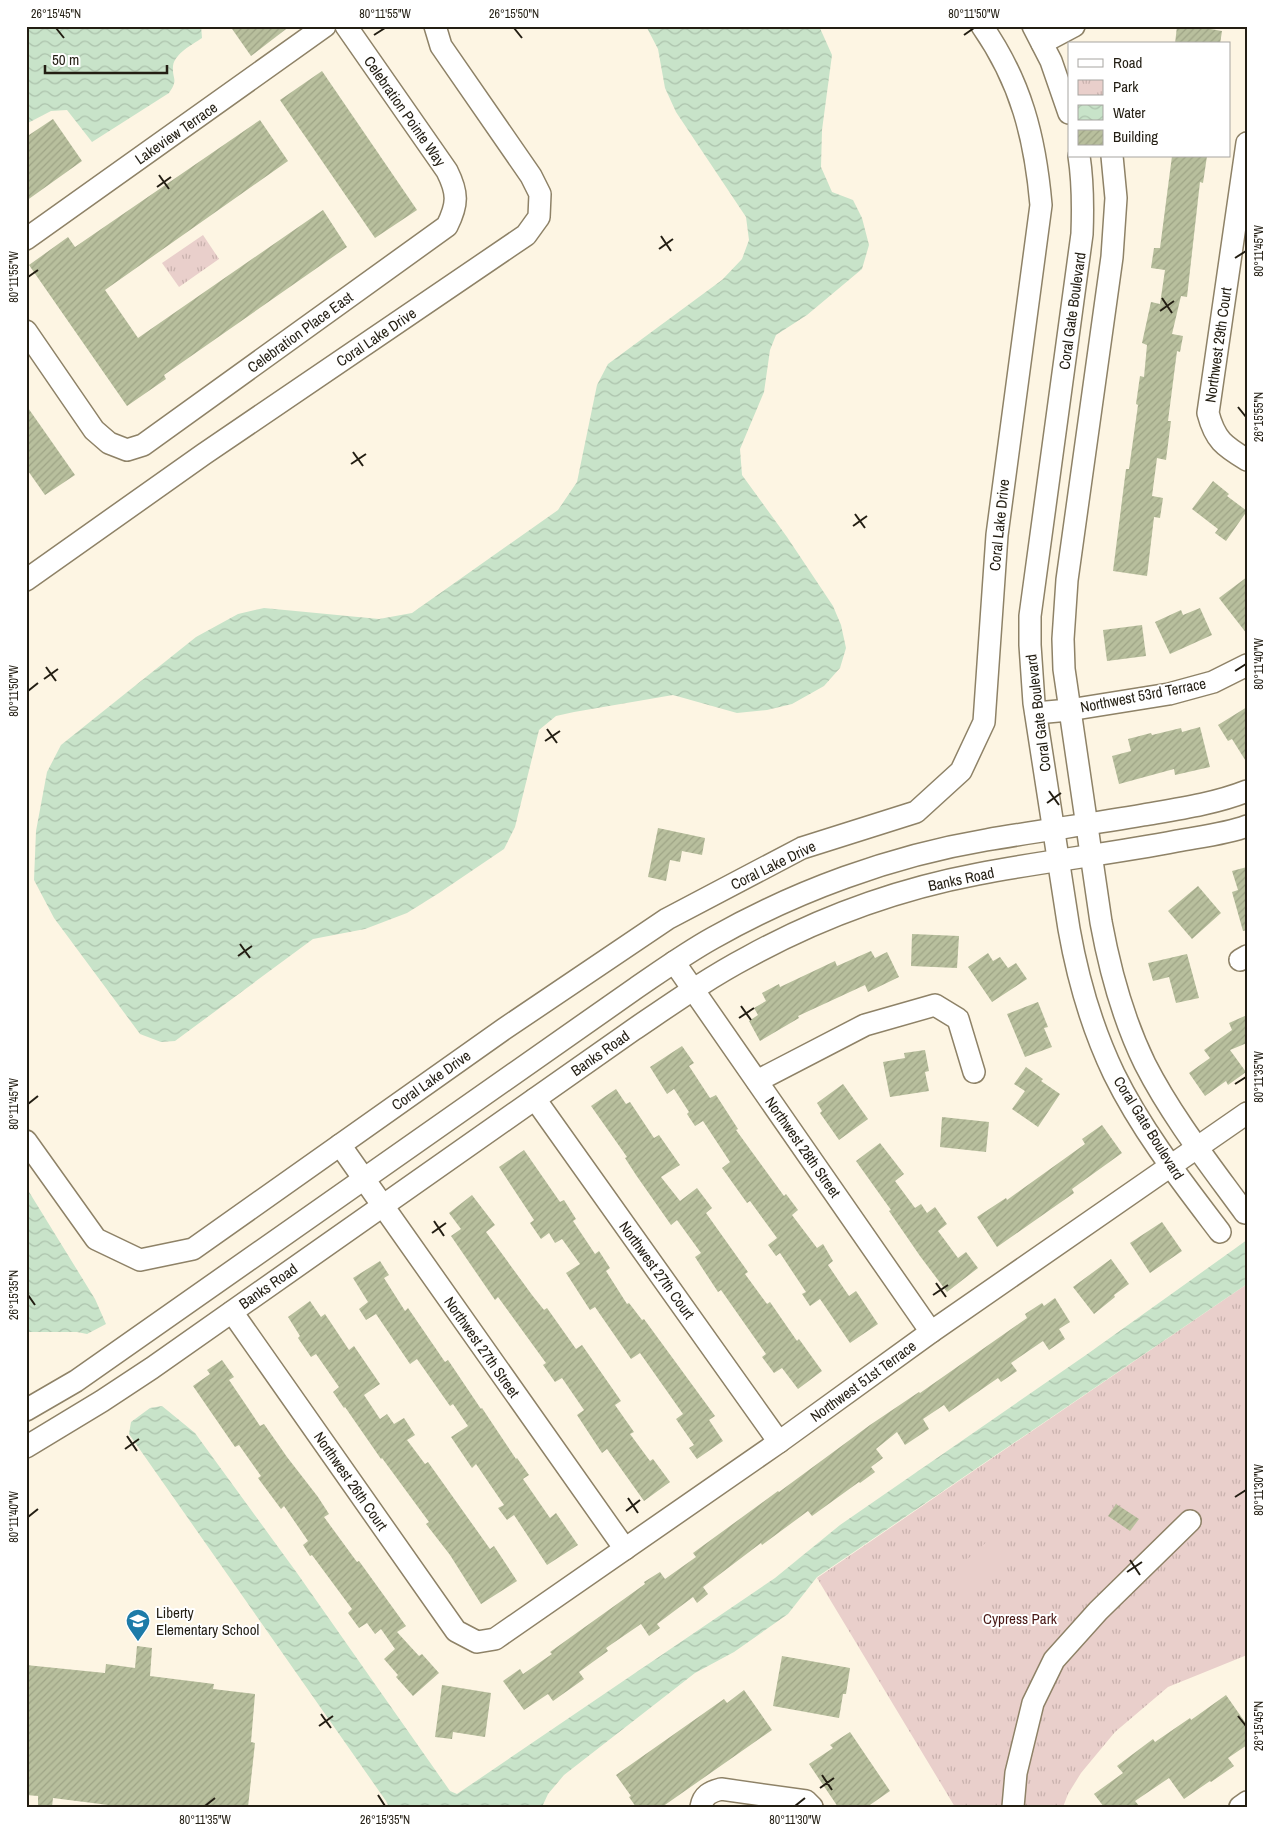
<svg xmlns="http://www.w3.org/2000/svg" width="1273" height="1833" viewBox="0 0 1273 1833" font-family="'Archivo Narrow',sans-serif">
<defs>
<pattern id="park-tufts" width="24" height="20" patternUnits="userSpaceOnUse" patternTransform="scale(1.25)"><rect width="24" height="20" fill="#e9cfcb"/><path d="M3 7l-1-3M5 7V3M7 7l1-3M15 17l-1-3M17 17v-4M19 17l1-3" fill="none" stroke="#c8b1ad"/></pattern>
<pattern id="water-waves" width="16" height="10" patternUnits="userSpaceOnUse" patternTransform="scale(1.25)"><rect width="16" height="10" fill="#c8e3c9"/><path d="M0 5q4-4 8 0t8 0" fill="none" stroke="#acc2ac"/></pattern>
<pattern id="building-hatch" width="6" height="6" patternUnits="userSpaceOnUse" patternTransform="scale(1.25)"><rect width="6" height="6" fill="#b8bf9d"/><path d="M-1 1l2-2M0 6l6-6M5 7l2-2" fill="none" stroke="#9ea486"/></pattern>
</defs>
<rect width="100%" height="100%" fill="#fdf5e3"/>
<g fill="url(#park-tufts)">
<path d="M203,235L219,259L179,287L162,263Z"/>
<path d="M1247,1284V1655L1168,1687L1115,1732L1081,1773L1068,1794L1063,1807H955L817,1578Z"/>
</g>
<path fill="#e9cfcb" d="M990,1539L1009,1561L971,1595L952,1573Z"/>
<g fill="url(#water-waves)">
<path d="M26,26H201L202,38C192,45 175,53 173,66C172,80 179,79 169,93L92,142L67,110L51,111L26,124Z"/>
<path d="M646,26H819L832,55L822,130L821,167L832,192L853,200L862,218L869,245L862,269L807,315L776,335L770,350L764,392L740,449L742,475L787,537L833,606L841,625L846,648L840,668L824,686L792,704L767,710L737,713L673,695L574,712L556,716L539,730L515,827L504,849L439,893L407,913L365,929L313,939L175,1041L161,1042L140,1034L54,918L34,880L36,831L47,772L61,745L196,637L238,614L264,608L379,619L412,613L558,510L577,482L597,385L608,364L722,280L742,259L749,240L746,217L676,112L665,88L658,49Z"/>
<path d="M26,1187L95,1299L106,1324L87,1334L77,1332H26Z"/>
<path d="M1247,1240V1284L817,1577L788,1614L734,1652L695,1673L564,1775L548,1794L542,1807H389L386,1801L129,1434L131,1422L150,1408L162,1406L195,1433L297,1573L450,1791L457,1794L775,1578L840,1525L1086,1355Z"/>
</g>
<g fill="url(#building-hatch)">
<path d="M230,26H290L251,56Z"/>
<path d="M1177,26H1193L1222,31L1220,44H1175Z"/>
<path d="M322,71L417,210L375,238L280,100Z"/>
<path d="M53,119L82,161L26,201V137Z"/>
<path d="M260,120L288,161L105,290L138,338L323,210L347,247L164,375L166,379L127,406L29,265L68,237L75,247Z"/>
<path d="M1172,156H1207L1203,183L1200,182L1187,297L1181,296L1172,334L1183,336L1180,352L1177,351L1168,421H1171L1166,460L1157,458L1152,496L1163,498L1160,518L1154,517L1147,576L1113,571L1126,469H1129L1138,405L1136,404L1140,376L1144,377L1147,345L1142,343L1151,302L1160,304L1165,270L1151,268L1154,248H1160Z"/>
<path d="M26,405L75,475L45,495L26,468Z"/>
<path d="M1213,481L1229,494L1227,496L1247,511L1226,541L1215,533L1218,529L1192,509Z"/>
<path d="M1247,577V634L1219,598Z"/>
<path d="M1200,608L1212,635L1170,654L1155,622L1181,610L1183,615Z"/>
<path d="M1142,625L1146,656L1107,661L1103,630Z"/>
<path d="M1247,707V763L1232,739L1228,741L1218,725Z"/>
<path d="M1200,727L1210,767L1175,775L1174,769L1119,784L1112,756L1131,751L1128,739L1151,733L1152,735L1181,728L1182,732Z"/>
<path d="M658,828L705,838L702,855L682,851L680,862L670,860L666,881L648,877Z"/>
<path d="M1247,867V930L1243,931L1232,892L1238,890L1232,871Z"/>
<path d="M1198,886L1221,913L1192,939L1168,911Z"/>
<path d="M912,934L959,936L957,968L911,966Z"/>
<path d="M871,951L875,958L887,952L899,977L868,992L865,985L798,1016L799,1018L760,1041L749,1021L758,1015L754,1008L766,1001L762,993L779,984L780,987L835,961L837,966Z"/>
<path d="M988,953L993,961L1000,957L1008,968L1016,963L1027,979L992,1002L968,967Z"/>
<path d="M1187,954L1199,998L1176,1003L1169,977L1153,981L1148,963Z"/>
<path d="M1038,1002L1048,1027L1044,1028L1052,1047L1025,1057L1007,1014Z"/>
<path d="M1247,1015V1043L1230,1050L1246,1072L1228,1085L1226,1081L1205,1096L1189,1073L1210,1058L1204,1050L1232,1030L1229,1023Z"/>
<path d="M682,1046L694,1063L689,1066L710,1098L716,1095L738,1129L736,1130L784,1196L786,1194L798,1210L792,1215L817,1248L823,1244L833,1261L828,1265L849,1296L856,1291L878,1324L850,1343L820,1299L810,1306L802,1294L806,1292L780,1253L776,1256L768,1245L777,1238L750,1201L747,1203L722,1168L730,1162L703,1121L695,1126L687,1114L689,1112L674,1089L667,1094L650,1067Z"/>
<path d="M925,1050L929,1071L925,1072L929,1091L890,1097L883,1062L905,1058L904,1053Z"/>
<path d="M1026,1067L1043,1079L1041,1081L1060,1094L1038,1127L1012,1109L1025,1091L1014,1084Z"/>
<path d="M843,1084L868,1119L839,1140L820,1113L822,1111L817,1103Z"/>
<path d="M616,1089L626,1104L630,1102L654,1138L659,1135L680,1165L661,1177L680,1201L697,1188L712,1208L706,1213L748,1272L745,1274L767,1304L770,1302L797,1341L799,1339L822,1371L798,1389L782,1368L774,1373L762,1357L766,1354L721,1290L718,1292L695,1257L701,1253L677,1220L671,1225L636,1175L625,1158L627,1157L591,1106Z"/>
<path d="M942,1117L989,1122L986,1152L940,1147Z"/>
<path d="M1102,1125L1122,1153L1072,1189L1074,1193L997,1247L977,1217L1006,1198L1007,1200L1085,1144L1082,1139Z"/>
<path d="M880,1143L904,1174L895,1181L915,1208L921,1204L927,1213L935,1207L947,1224L938,1231L958,1258L966,1252L978,1268L947,1292L920,1256L889,1211L891,1210L856,1161Z"/>
<path d="M524,1150L560,1202L564,1200L576,1219L573,1221L595,1254L599,1251L610,1268L606,1271L627,1304L629,1303L642,1320L644,1319L715,1416L709,1420L723,1441L697,1459L689,1448L694,1445L676,1419L683,1414L640,1353L631,1359L595,1307L590,1310L566,1273L580,1264L562,1239L555,1243L549,1233L541,1239L530,1223L534,1220L499,1167Z"/>
<path d="M472,1195L495,1225L486,1232L532,1295L544,1310L547,1308L576,1349L582,1345L621,1401L615,1405L634,1432L630,1434L650,1461L653,1459L670,1482L644,1501L607,1449L602,1453L577,1415L584,1410L562,1378L555,1382L543,1365L546,1363L498,1297L495,1300L451,1236L461,1229L449,1213Z"/>
<path d="M1162,1222L1182,1251L1150,1273L1130,1243Z"/>
<path d="M1111,1259L1129,1284L1114,1295L1115,1297L1094,1314L1073,1287Z"/>
<path d="M380,1261L389,1275L384,1278L405,1311L408,1308L445,1362L448,1360L481,1409L482,1408L516,1459L517,1458L529,1475L523,1479L550,1518L556,1513L578,1545L547,1565L514,1515L507,1520L498,1508L504,1505L476,1464L472,1468L451,1437L468,1426L453,1404L450,1406L417,1359L410,1364L376,1314L366,1320L359,1309L368,1302L353,1278Z"/>
<path d="M1055,1298L1070,1322L1059,1329L1065,1339L1049,1350L1043,1341L1011,1363L1017,1371L1001,1382L998,1378L949,1412L944,1405L923,1419L929,1429L905,1445L897,1432L876,1449L883,1458L871,1467L875,1472L860,1483L859,1482L812,1516L808,1511L762,1545L761,1543L703,1587L708,1594L697,1603L693,1597L657,1624L660,1628L649,1636L641,1624L606,1648L608,1651L579,1672L584,1679L553,1701L548,1694L524,1710L503,1681L520,1669L523,1674L552,1654L550,1652L645,1584L644,1582L660,1572L665,1579L696,1557L693,1553L778,1491L779,1492L870,1425L919,1392L920,1393L1027,1318L1025,1314L1042,1303L1044,1306Z"/>
<path d="M310,1301L321,1317L325,1314L349,1350L354,1346L380,1384L364,1395L380,1419L387,1414L394,1424L404,1418L415,1435L407,1440L425,1464L428,1462L490,1549L494,1546L517,1581L481,1604L450,1555L426,1524L429,1522L382,1458L381,1459L345,1407L344,1408L333,1392L339,1387L316,1354L311,1357L298,1338L300,1336L288,1317Z"/>
<path d="M222,1360L234,1377L229,1380L248,1408L260,1426L264,1424L287,1457L318,1497L329,1514L324,1517L357,1562L359,1561L406,1626L397,1632L419,1656L422,1654L439,1673L413,1696L396,1677L398,1675L384,1659L395,1649L381,1629L375,1634L367,1623L359,1628L348,1613L352,1609L312,1555L310,1556L303,1545L308,1541L284,1506L281,1509L258,1478L261,1476L239,1445L235,1447L193,1386L210,1374L207,1370Z"/>
<path d="M1116,1504L1139,1519L1130,1531L1108,1516Z"/>
<path d="M137,1646L152,1648L150,1676L214,1684L213,1689L255,1694L251,1742L255,1743L248,1807H124L53,1798L52,1807H46L38,1806V1796L26,1795V1665L105,1673L106,1664L135,1668Z"/>
<path d="M782,1656L850,1668L846,1694H843L839,1718L773,1706Z"/>
<path d="M442,1685L491,1693L485,1737L453,1732L452,1739L435,1737Z"/>
<path d="M744,1690L772,1730L662,1807H636L629,1797L631,1796L616,1775L724,1699L727,1703Z"/>
<path d="M1226,1695L1247,1725V1745L1228,1758L1234,1766L1211,1782L1210,1781L1184,1799L1169,1778L1135,1801L1140,1807H1104L1094,1794L1123,1773L1117,1766L1153,1739L1155,1742L1190,1718L1191,1720Z"/>
<path d="M850,1732L890,1791L867,1807H838L809,1764L833,1748L830,1745Z"/>
</g>
<g fill="none" stroke-linecap="round" stroke-linejoin="round">
<defs>
<g id="minor">
<path d="M1033,26L1051,61L1069,113"/>
<path d="M1042,43L1074,26"/>
<path d="M1247,143L1208,413C1215,440 1224,446 1247,460"/>
<path d="M1079,156C1083,182 1083,208 1082,234L1030,616V645L1034,703L1069,929C1078,980 1092,1028 1114,1074C1142,1131 1182,1182 1220,1232"/>
<path d="M1112,156L1116,198L1112,257L1067,580L1063,639L1064,669L1101,922C1110,971 1123,1019 1145,1064C1172,1117 1210,1165 1245,1213"/>
<path d="M26,239L325,26"/>
<path d="M26,331L94,430L109,443L127,450L143,445L447,226C458,204 458,193 447,171L346,26"/>
<path d="M26,580L204,454L526,235L539,217L540,194L531,176L441,46L435,26"/>
<path d="M1036,713L1069,710L1169,694L1213,682L1247,665"/>
<path d="M1240,960L1247,956"/>
<path d="M674,962L931,1332"/>
<path d="M757,1081L865,1025L935,1005L958,1019L974,1072"/>
<path d="M535,1099L779,1442"/>
<path d="M26,1141L96,1239L140,1260L193,1249L504,1029L667,919L802,848L916,812L961,771L984,722L997,535L1041,205C1035,137 1021,82 982,26"/>
<path d="M340,1145L625,1549"/>
<path d="M232,1312L456,1631L477,1642L495,1639L779,1442L931,1332L1247,1113"/>
<path d="M26,1410L76,1381L636,988C661,971 686,953 713,938C796,891 891,856 986,840C1038,831 1091,824 1143,815C1178,809 1214,804 1247,791"/>
<path d="M26,1447L102,1401L152,1368L633,1030C670,1005 708,978 748,957C819,918 899,889 978,874C1044,861 1111,854 1177,841C1198,837 1226,834 1247,826"/>
<path d="M701,1807C703,1795 710,1792 721,1789L806,1801L812,1807"/>
<path d="M1013,1807L1016,1773L1033,1703L1054,1660L1098,1611L1190,1521"/>
<path d="M1240,1807L1247,1802"/>
</g>
</defs>
<use href="#minor" stroke="#8e8267" stroke-width="24"/>
<use href="#minor" stroke="#fff" stroke-width="21"/>
</g>
<path fill="none" stroke="#231e13" stroke-width="2" d="M56,28L64,38M514,28L522,38M374,35L385,28M964,35L974,28M159,175L169,189M157,187L171,177M661,236L671,251M659,249L673,239M1235,258L1246,251M28,277L38,270M1162,298L1172,313M1160,311L1174,301M1238,407L1246,417M353,452L363,466M351,464L366,454M855,514L865,528M853,526L867,516M46,667L56,681M1235,671L1246,664M44,679L58,669M28,691L38,683M547,729L557,743M545,741L560,731M1049,791L1059,805M1047,803L1061,793M240,944L250,958M238,956L252,946M741,1006L751,1020M739,1018L754,1008M1235,1084L1246,1077M28,1104L38,1096M434,1221L444,1236M432,1233L446,1223M936,1283L946,1297M28,1295L35,1305M933,1295L948,1285M127,1436L137,1451M125,1449L139,1439M1235,1497L1246,1490M628,1498L638,1513M626,1511L640,1500M28,1517L38,1509M1130,1560L1140,1575M1127,1572L1142,1562M321,1714L331,1728M1238,1716L1246,1726M319,1726L333,1716M822,1775L832,1790M820,1788L834,1778M378,1795L385,1806M205,1806L215,1798M795,1806L805,1798"/>
<defs>
<symbol id="school-pin" viewBox="-11 -11 22 30"><path d="M0 17L-7.5 6A9.5 9.5 0 1 1 7.5 6Z" fill="#1d7ba8" stroke="#fff"/><path d="M0-5L7-2L0 1L-7-2ZM-4 1L0 2.5L4 1V4Q0 6-4 4Z" fill="#fff"/></symbol>
</defs>
<g fill-rule="evenodd">
<use href="#school-pin" x="124" y="1607" width="28" height="38"/>
</g>
<g text-anchor="middle" dominant-baseline="central" stroke-width="4" stroke-linejoin="round" paint-order="stroke">
<g font-size="15" fill="#231e13" stroke="#fff">
<text transform="translate(405 111) rotate(55)">Celebration Pointe Way</text>
<text transform="translate(176 133) rotate(-35)">Lakeview Terrace</text>
<text transform="translate(1072 311) rotate(-82)">Coral Gate Boulevard</text>
<text transform="translate(300 332) rotate(-36)">Celebration Place East</text>
<text transform="translate(376 337) rotate(-34)">Coral Lake Drive</text>
<text transform="translate(1218 345) rotate(-82)">Northwest 29th Court</text>
<text transform="translate(999 525) rotate(-84)">Coral Lake Drive</text>
<text transform="translate(1143 695) rotate(-11)">Northwest 53rd Terrace</text>
<text transform="translate(1038 713) rotate(-97)">Coral Gate Boulevard</text>
<text transform="translate(773 865) rotate(-26)">Coral Lake Drive</text>
<text transform="translate(961 879) rotate(-12)">Banks Road</text>
<text transform="translate(600 1053) rotate(-35)">Banks Road</text>
<text transform="translate(431 1080) rotate(-35)">Coral Lake Drive</text>
<text transform="translate(1149 1128) rotate(58)">Coral Gate Boulevard</text>
<text transform="translate(803 1147) rotate(55)">Northwest 28th Street</text>
<text transform="translate(657 1270) rotate(54)">Northwest 27th Court</text>
<text transform="translate(268 1286) rotate(-35)">Banks Road</text>
<text transform="translate(482 1347) rotate(55)">Northwest 27th Street</text>
<text transform="translate(863 1381) rotate(-36)">Northwest 51st Terrace</text>
<text transform="translate(351 1481) rotate(55)">Northwest 26th Court</text>
</g>
<g font-size="15" fill="#231e13" stroke="#fff" text-anchor="start">
<text x="156" y="1612">Liberty<tspan x="156" dy="17">Elementary School</tspan></text>
</g>
<g font-size="15" fill="#4a1916" stroke="#fff">
<text x="1020" y="1618">Cypress Park</text>
</g>
</g>
<rect width="1273" height="1833" fill="none" stroke="#ffffff" stroke-width="55"/>
<rect x="1068" y="42" width="162" height="115" fill="#ffffff" stroke="#a7a5a1"/>
<rect x="1078" y="59" width="25" height="8" fill="#ffffff" stroke="#a7a5a1"/>
<text x="1113" y="68" font-size="15" fill="#231e13">Road</text>
<rect x="1078" y="80" width="25" height="15" fill="url(#park-tufts)" stroke="#a7a5a1"/>
<text x="1113" y="92" font-size="15" fill="#231e13">Park</text>
<rect x="1078" y="105" width="25" height="15" fill="url(#water-waves)" stroke="#a7a5a1"/>
<text x="1113" y="118" font-size="15" fill="#231e13">Water</text>
<rect x="1078" y="130" width="25" height="15" fill="url(#building-hatch)" stroke="#a7a5a1"/>
<text x="1113" y="142" font-size="15" fill="#231e13">Building</text>
<path d="M45 65v8h122v-8" fill="none" stroke="#231e13" stroke-width="2.5"/>
<text x="52" y="65" font-size="15" fill="#231e13" stroke="#ffffff" stroke-width="4" paint-order="stroke">50 m</text>
<rect x="28" y="28" width="1218" height="1778" fill="none" stroke="#231e13" stroke-width="2"/>
<g font-size="12" text-anchor="middle" fill="#231e13">
<text x="56" y="18">26°15'45"N</text>
<text x="385" y="18">80°11'55"W</text>
<text x="514" y="18">26°15'50"N</text>
<text x="974" y="18">80°11'50"W</text>
<text transform="translate(1259 251) rotate(-90)" y="4">80°11'45"W</text>
<text transform="translate(14 277) rotate(-90)" y="4">80°11'55"W</text>
<text transform="translate(1259 417) rotate(-90)" y="4">26°15'55"N</text>
<text transform="translate(1259 664) rotate(-90)" y="4">80°11'40"W</text>
<text transform="translate(14 691) rotate(-90)" y="4">80°11'50"W</text>
<text transform="translate(1259 1077) rotate(-90)" y="4">80°11'35"W</text>
<text transform="translate(14 1104) rotate(-90)" y="4">80°11'45"W</text>
<text transform="translate(14 1295) rotate(-90)" y="4">26°15'35"N</text>
<text transform="translate(1259 1490) rotate(-90)" y="4">80°11'30"W</text>
<text transform="translate(14 1517) rotate(-90)" y="4">80°11'40"W</text>
<text transform="translate(1259 1726) rotate(-90)" y="4">26°15'45"N</text>
<text x="205" y="1824">80°11'35"W</text>
<text x="385" y="1824">26°15'35"N</text>
<text x="795" y="1824">80°11'30"W</text>
</g>
</svg>
